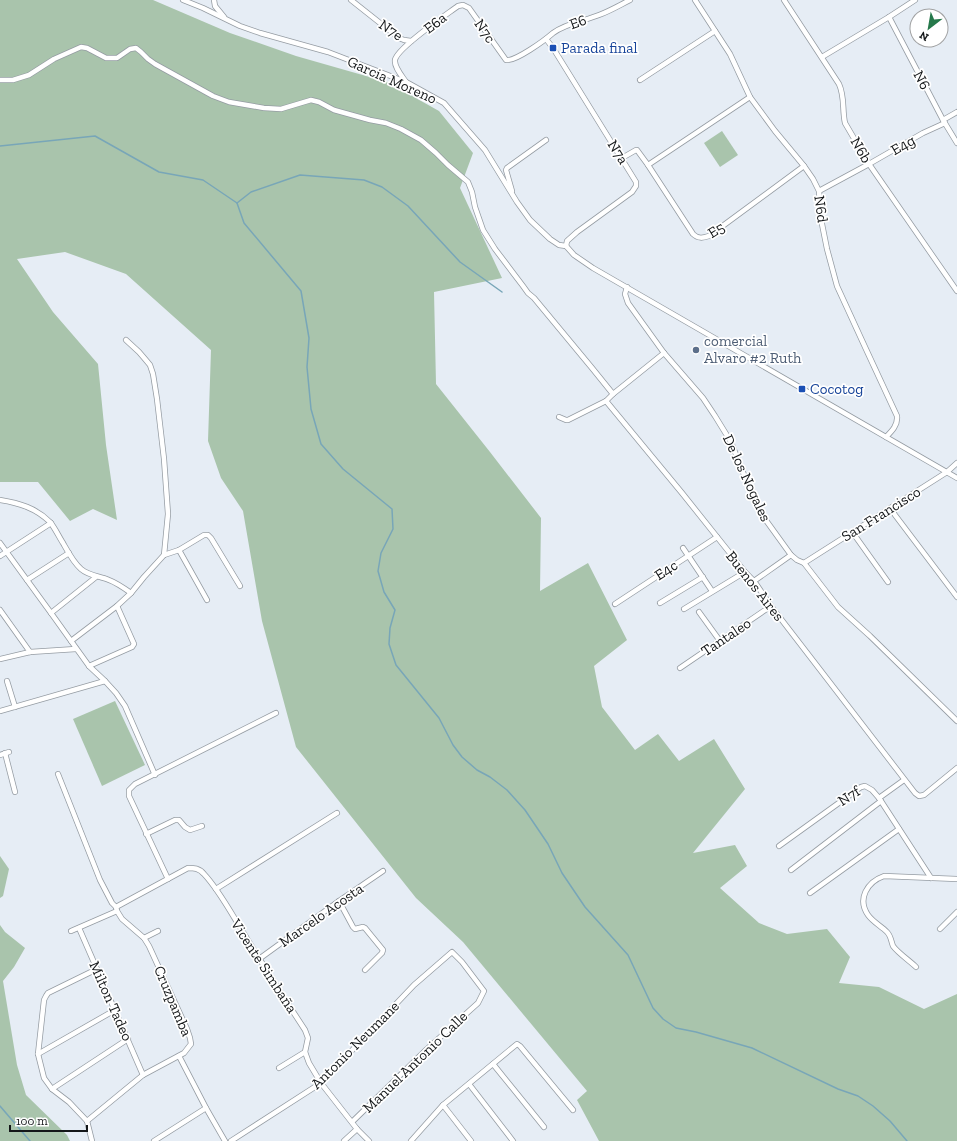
<svg xmlns="http://www.w3.org/2000/svg" width="957" height="1141" viewBox="0 0 957 1141" font-family="'Zilla Slab',serif">
<rect width="100%" height="100%" fill="#e6edf5"/>
<g fill="#a9c4ac">
<path d="M0,0H153L230,33L296,56L387,82L439,111L473,153L460,188L502,278L434,292L436,384L490,452L541,518L540,591L588,563L627,640L594,666L602,707L635,750L658,734L679,761L714,739L745,789L693,853L735,845L747,866L720,888L759,923L787,934L827,929L850,957L839,983L879,987L924,1009L957,994V1141H599L577,1100L587,1091L463,942L416,898L296,747L262,621L243,511L221,478L208,441L211,350L126,274L65,252L17,259L53,312L98,364L106,445L117,520L93,509L70,521L38,482H0Z"/>
<path d="M722,131L738,155L720,167L704,143Z"/>
<path d="M115,701L145,765L102,786L73,719Z"/>
<path d="M0,856L9,869L3,896L0,898Z"/>
<path d="M0,925L5,932L25,948L14,967L3,981L17,1065L26,1095L67,1135L70,1141H0Z"/>
</g>
<g fill="none" stroke-linecap="round" stroke-linejoin="round">
<g stroke="#78a6b8" stroke-width="1.5">
<path d="M0,146L95,136L159,172L203,180L237,203L244,223L301,291L309,338L307,367L311,409L321,444L343,469L392,509L393,529L381,553L378,571L384,592L395,610L390,628L389,644L396,665L439,718L453,745L462,757L477,770L490,777L507,790L525,810L548,844L562,873L585,907L628,955L653,1008L663,1019L676,1028L696,1032L752,1048L838,1089L858,1096L873,1106L890,1121L907,1141"/>
<path d="M237,203L251,192L300,175L364,180L382,187L408,206L460,262L502,292"/>
<path d="M0,1106L30,1141"/>
</g>
<defs>
<g id="street">
<path d="M183,0L203,8L240,26L260,33L328,52L406,82L444,103L485,150L517,202L530,220L550,239L559,245L566,246"/>
<path d="M214,0L215,6L224,17"/>
<path d="M351,0L399,38L404,40L411,41"/>
<path d="M695,0L730,54L750,97L775,131L804,166L813,179L819,191L821,219L827,249L837,286L865,347L897,416C898,425 892,431 886,437"/>
<path d="M784,0L839,84C845,97 842,110 845,123L869,164L957,291"/>
<path d="M889,17L943,120L957,143"/>
<path d="M546,39L553,48L636,182V186L632,192L577,232L567,241L566,246"/>
<path d="M822,57L889,17L915,0"/>
<path d="M0,80H13L29,75L54,59L81,47L87,48L106,58H117L130,49L136,48L141,52L148,59L155,64L213,96L229,102L264,108L281,109L311,100L319,102L334,110L370,120L386,123L401,129L421,140L436,153L448,165L468,182L472,192L475,207L483,230L495,249L523,286L528,293L534,298L592,368L613,394"/>
<path d="M640,80L715,31"/>
<path d="M406,82C402,76 394,67 395,60C397,48 446,15 458,6L463,5L469,8L506,60C515,62 545,40 553,33C567,23 584,21 599,15C610,11 620,5 630,0"/>
<path d="M943,120L957,112"/>
<path d="M622,158L636,150H637L648,165L750,97"/>
<path d="M648,165L693,234C698,239 703,238 709,236L804,166"/>
<path d="M512,191L506,170L507,168L546,140"/>
<path d="M819,191L869,164L923,133L945,123"/>
<path d="M566,246L574,255L593,268L957,478"/>
<path d="M627,287L625,294L628,303L664,353L703,398L715,416L731,442L756,505L765,519L791,555L797,560L804,563L838,607L870,636L957,721"/>
<path d="M126,340L139,352L145,359L150,365L153,374L157,399L164,459L168,514L164,555"/>
<path d="M664,353L613,394L606,401L682,493L745,572L754,581L771,606L915,793L919,796L924,795L957,768"/>
<path d="M559,417L566,420H568L606,401"/>
<path d="M0,500C19,503 36,508 50,522C55,528 59,537 63,543C68,552 73,562 81,569C89,576 100,576 109,580C117,583 124,588 131,593"/>
<path d="M891,508L895,515L957,597"/>
<path d="M853,533L888,582"/>
<path d="M0,543L51,613L89,666L105,681L116,693L125,706L155,775"/>
<path d="M683,548L712,591"/>
<path d="M179,550L207,600"/>
<path d="M0,556L51,523"/>
<path d="M804,563L947,472L957,463"/>
<path d="M27,580L69,553"/>
<path d="M754,581L791,555"/>
<path d="M660,603L703,577"/>
<path d="M615,604L717,537"/>
<path d="M684,609L745,572"/>
<path d="M0,610L30,652"/>
<path d="M699,612L720,641"/>
<path d="M51,613L96,577"/>
<path d="M71,641L117,606L131,593L144,577L164,555L179,550L204,535H208L211,538L240,586"/>
<path d="M0,659L30,652L76,649"/>
<path d="M89,666L132,647L134,644L117,606"/>
<path d="M680,668L771,606"/>
<path d="M7,681L15,707"/>
<path d="M0,711L105,681"/>
<path d="M5,753L15,792"/>
<path d="M0,755L9,752"/>
<path d="M58,774L100,880L112,903L116,907L117,911L122,919L144,938L149,946L187,1029L190,1038L191,1044L184,1053L143,1075L87,1121"/>
<path d="M879,798L904,780"/>
<path d="M146,834L175,820H179L185,827L190,830L202,826"/>
<path d="M779,846L861,787L865,786L872,790L879,798L931,878"/>
<path d="M791,870L881,801"/>
<path d="M168,879L129,796V790L135,784L276,713"/>
<path d="M216,889L337,813"/>
<path d="M810,893L899,829"/>
<path d="M339,901L353,927L355,929L363,927L365,928L383,950L382,953L365,970"/>
<path d="M116,907L188,868C194,868 199,868 204,874C219,890 231,913 243,932C263,965 284,998 305,1030L308,1038L305,1052L309,1063L321,1083L357,1129L369,1141"/>
<path d="M79,928L143,1075"/>
<path d="M940,929L957,912"/>
<path d="M71,931L117,911"/>
<path d="M144,938L158,931"/>
<path d="M259,959L339,901L383,871"/>
<path d="M916,967C910,961 898,953 893,946C891,941 891,936 887,932C881,926 873,922 868,915C857,899 867,882 884,876L957,879"/>
<path d="M38,1054L115,1010"/>
<path d="M179,1056L206,1108L225,1141"/>
<path d="M493,1064L544,1127"/>
<path d="M279,1068L305,1052"/>
<path d="M469,1084L513,1141"/>
<path d="M52,1089L128,1039"/>
<path d="M443,1105L471,1141"/>
<path d="M92,1141L87,1121L69,1102L52,1089L44,1078L38,1054L44,1000L46,996L48,993L97,969"/>
<path d="M154,1141L206,1108"/>
<path d="M231,1141L321,1083L414,985L452,952L462,962L484,991L478,1003L426,1050L352,1122"/>
<path d="M344,1141L357,1129"/>
<path d="M411,1141L443,1105L517,1044L520,1046L573,1110"/>
</g>
</defs>
<use href="#street" stroke="#959ca3" stroke-width="6"/>
<use href="#street" stroke="#fff" stroke-width="4.5"/>
</g>
<g fill="#1a4fb4" stroke="#fff" stroke-width="1.5">
<rect x="549" y="44" width="8" height="8" rx="2"/>
<rect x="798" y="385" width="8" height="8" rx="2"/>
</g>
<circle fill="#5c6f8a" stroke="#fff" stroke-width="1.5" cx="696" cy="350" r="4"/>
<g text-anchor="middle" dominant-baseline="central" stroke-width="3.5" stroke-linejoin="round" paint-order="stroke">
<g font-size="15" fill="#141719" stroke="#fff">
<text transform="translate(578 22) rotate(-20)">E6</text>
<text transform="translate(435 23) rotate(-37)">E6a</text>
<text transform="translate(391 30) rotate(34)">N7e</text>
<text transform="translate(485 31) rotate(55)">N7c</text>
<text transform="translate(392 80) rotate(24)">Garcia Moreno</text>
<text transform="translate(922 80) rotate(62)">N6</text>
<text transform="translate(903 145) rotate(-30)">E4g</text>
<text transform="translate(861 150) rotate(60)">N6b</text>
<text transform="translate(618 152) rotate(58)">N7a</text>
<text transform="translate(821 209) rotate(82)">N6d</text>
<text transform="translate(716 230) rotate(-32)">E5</text>
<text transform="translate(747 478) rotate(65)">De los Nogales</text>
<text transform="translate(881 514) rotate(-32)">San Francisco</text>
<text transform="translate(666 570) rotate(-33)">E4c</text>
<text transform="translate(755 586) rotate(52)">Buenos Aires</text>
<text transform="translate(726 637) rotate(-34)">Tantaleo</text>
<text transform="translate(849 796) rotate(-33)">N7f</text>
<text transform="translate(321 915) rotate(-35)">Marcelo Acosta</text>
<text transform="translate(264 966) rotate(57)">Vicente Simbaña</text>
<text transform="translate(111 1001) rotate(66)">Milton Tadeo</text>
<text transform="translate(173 1001) rotate(67)">Cruzpamba</text>
<text transform="translate(355 1045) rotate(-45)">Antonio Neumane</text>
<text transform="translate(415 1062) rotate(-44)">Manuel Antonio Calle</text>
</g>
<g font-size="15" fill="#164399" stroke="#fff" text-anchor="start">
<text x="561" y="48">Parada final</text>
<text x="810" y="389">Cocotog</text>
</g>
<g font-size="15" fill="#4e5e75" stroke="#fff" text-anchor="start">
<text x="704" y="341">comercial<tspan x="704" dy="17">Alvaro #2 Ruth</tspan></text>
</g>
</g>
<g transform="translate(929 28) rotate(211)"><circle r="19" fill="#ffffff" stroke="#a1a2a3"/>
<path d="M0-3L7 15L0 10L-7 15Z" fill="#26794b"/>
<text y="-6" font-size="11" font-weight="bold" text-anchor="middle" fill="#141719">N</text>
</g>
<path d="M10 1125v6h77v-6" fill="none" stroke="#141719" stroke-width="2"/>
<text x="16" y="1125" font-size="12" fill="#141719" stroke="#ffffff" stroke-width="3" paint-order="stroke">100 m</text>
</svg>
